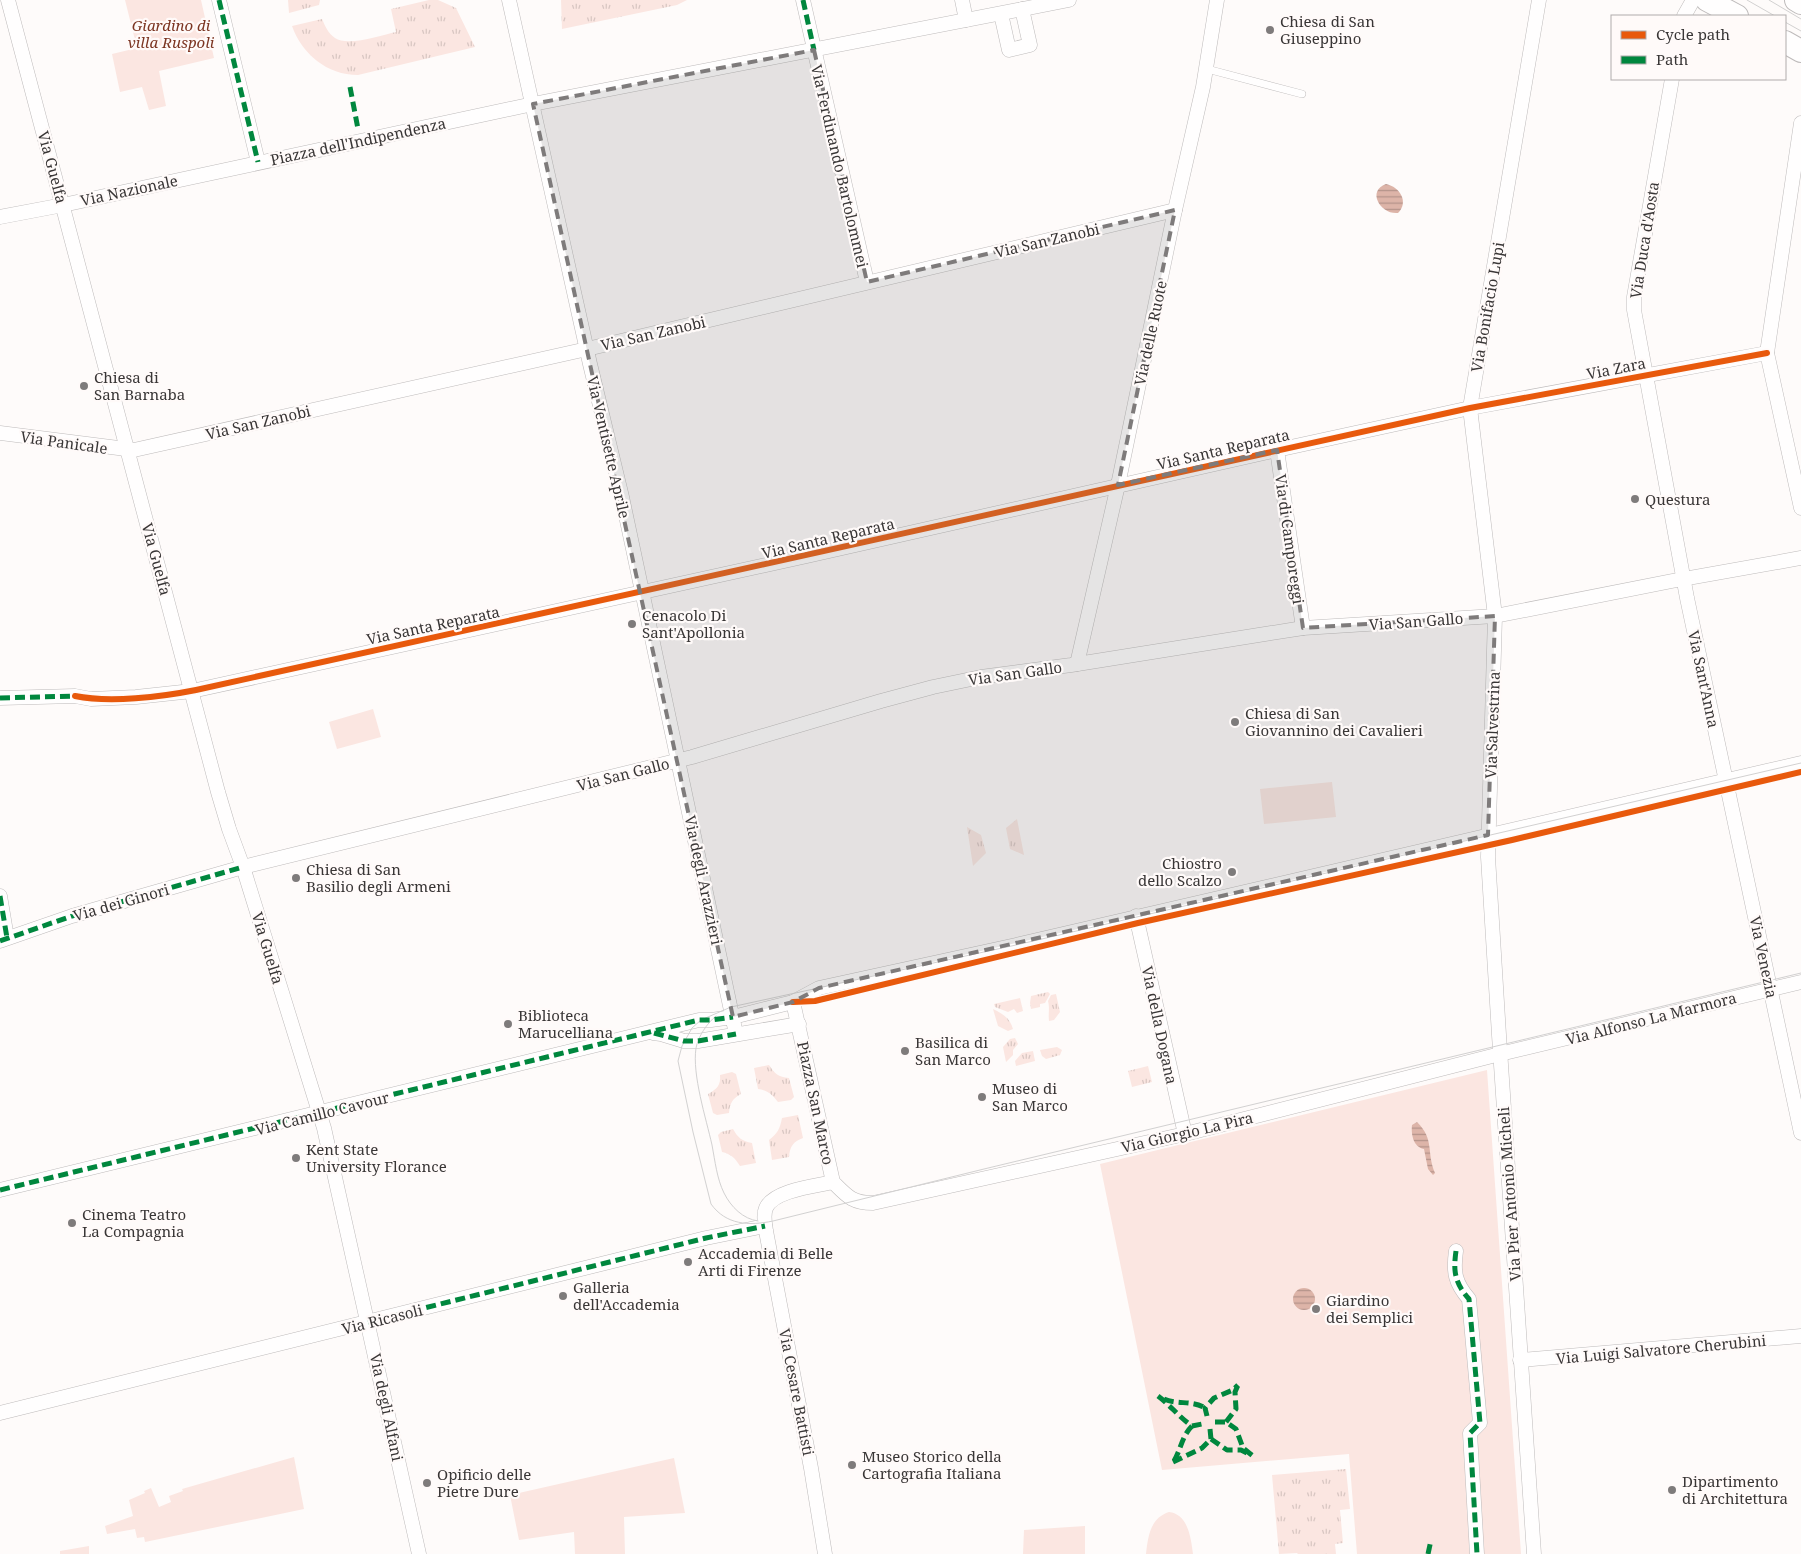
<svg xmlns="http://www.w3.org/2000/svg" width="1801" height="1554" viewBox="0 0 1801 1554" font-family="'Noto Serif',serif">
<defs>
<pattern id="grass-tufts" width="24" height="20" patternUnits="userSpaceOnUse" patternTransform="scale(1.25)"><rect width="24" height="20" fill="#fbe6e1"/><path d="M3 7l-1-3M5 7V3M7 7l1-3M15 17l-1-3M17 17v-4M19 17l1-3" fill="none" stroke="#d8c6c2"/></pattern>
<pattern id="water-rules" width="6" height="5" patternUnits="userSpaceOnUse" patternTransform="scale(1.25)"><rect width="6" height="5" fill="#ddb4a8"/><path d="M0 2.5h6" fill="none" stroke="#b4938a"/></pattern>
</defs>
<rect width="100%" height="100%" fill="#fefbfa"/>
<g fill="url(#grass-tufts)">
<path d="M288,0H320L319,5L289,13Z"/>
<path d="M429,0H438L456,8L475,47L358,75C327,75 302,54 292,26L322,19C325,26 328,33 335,38C348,47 381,35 396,32L391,9Z"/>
<path d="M561,0H687L677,5L562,29Z"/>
<path d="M1017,819L1024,855L1010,849L1006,828Z"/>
<path d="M967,827L981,835L986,853L973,866Z"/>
<path d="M1048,992L1050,994L1045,1003L1040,1004V1007L1031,1009L1030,1003L1031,996Z"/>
<path d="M1056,994L1060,1012L1054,1020L1049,1021C1048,1013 1050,1009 1048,1001L1051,995Z"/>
<path d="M1020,998L1023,1011L1017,1013L1014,1009L1008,1012L995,1007L994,1004Z"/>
<path d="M993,1009C1003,1014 1010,1018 1013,1029L1008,1031L998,1026Z"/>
<path d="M1015,1038L1018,1044L1013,1050V1055L1006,1062L1003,1047L1010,1039Z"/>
<path d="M1057,1047L1062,1050L1060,1055L1046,1059L1042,1056L1040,1050Z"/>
<path d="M1033,1051L1035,1061L1016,1066L1015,1061L1022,1053Z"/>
<path d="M769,1065C775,1074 778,1077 789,1078L794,1097L791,1100L778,1102C772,1094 767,1090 758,1089L754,1068Z"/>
<path d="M1148,1066L1152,1082L1132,1087L1128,1071Z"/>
<path d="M732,1072L736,1074L741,1094C732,1099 730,1103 729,1113L717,1115L713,1113L708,1094C717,1089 721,1085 720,1075Z"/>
<path d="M798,1115L803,1138C793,1142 790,1146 789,1157L772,1160L769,1140C777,1134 780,1129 782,1118Z"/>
<path d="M733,1129C738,1138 742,1141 752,1143L756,1163L740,1166C735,1158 731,1154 722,1152L718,1135L721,1132Z"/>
<path d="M1346,1469L1350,1509L1340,1510L1343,1543L1335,1544L1336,1554H1298L1297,1553L1279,1554L1272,1475Z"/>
</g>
<g fill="#fbe6e1">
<path d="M125,0H201L214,58L159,71L166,106L149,110L142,87L120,92L112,54L137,48Z"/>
<path d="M373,709L381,737L337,749L329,722Z"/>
<path d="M1332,782L1336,817L1264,824L1260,789Z"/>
<path d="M1487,1070L1521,1554H1357L1349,1454L1162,1470L1100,1164Z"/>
<path d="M294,1457L304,1509L145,1542L144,1537L137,1538L135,1529L107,1534L105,1526L133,1516L129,1500L145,1493L144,1491L151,1488L159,1507L171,1502L169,1496L183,1491L182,1489Z"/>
<path d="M674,1458L685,1513L624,1517L625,1554H575L574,1532L519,1540L510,1495Z"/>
<path d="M1169,1512C1188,1514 1191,1538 1193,1554H1146C1148,1537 1150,1518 1169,1512Z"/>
<path d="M1085,1526V1554H1023L1024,1530Z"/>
<path d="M89,1546V1554H60V1551Z"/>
</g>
<g fill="url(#water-rules)">
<path d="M1386,184C1400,187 1409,202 1398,213C1381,215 1366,191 1386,184Z"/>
<path d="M1417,1122C1435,1140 1426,1152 1435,1173L1433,1175L1428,1169L1424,1149C1413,1147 1411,1134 1412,1125Z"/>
<circle cx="1304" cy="1299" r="11"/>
</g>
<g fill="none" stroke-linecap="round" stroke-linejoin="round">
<defs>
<path id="lane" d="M1207,69L1302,94"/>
<g id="street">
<path d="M8,0L218,792L229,829L243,867L324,1128L419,1554"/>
<path d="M219,0L258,162"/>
<path d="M509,0L590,364L622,497L736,1034"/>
<path d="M803,0L867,282"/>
<path d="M962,0L966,20"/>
<path d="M1001,14L1009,50L1030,45L1022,9"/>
<path d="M1684,16L1693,0"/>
<path d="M1672,79L1634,297V310L1687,598L1801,1133"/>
<path d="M1801,123L1767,353L1801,508"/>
<path d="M0,217L63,205L533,104L1069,0"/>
<path d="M0,433L134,450L587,349L1175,210"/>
<path d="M1277,450L1303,628"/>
<path d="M1077,664L1118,485L1175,210L1203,87L1217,0"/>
<path d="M0,698L75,696L91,699L136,697L192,691L807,556L1277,450L1470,408L1767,353"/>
<path d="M0,896L7,938"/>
<path d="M1136,916L1185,1134"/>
<path d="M0,941L72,916L243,867L692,757L881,701L933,687L981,677L1071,665L1303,628L1495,616L1672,581L1801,558"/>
<path d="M793,1002L833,1182C847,1196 852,1203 873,1203L1185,1134L1500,1054L1801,982"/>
<path d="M653,1033L661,1034L684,1041H698L799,1024"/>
<path d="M0,1190L699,1020H711L733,1017L793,1002L819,988L1016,945L1801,763"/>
<path d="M1456,1251C1453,1272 1455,1283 1469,1299L1480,1423L1470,1433L1477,1554"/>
<path d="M1520,1360L1801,1336"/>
<path d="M0,1413L706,1238L765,1226"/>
<path d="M825,1554L811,1468L766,1231C765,1223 763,1215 766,1208C774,1190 816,1186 833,1182"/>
<path d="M1534,1554L1499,1035L1488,857L1495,616L1470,408L1539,0"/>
</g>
<g id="primary">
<path d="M1707,0L1737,16"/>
<path d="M1796,0L1801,3"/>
<path d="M1785,42L1801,51"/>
</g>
</defs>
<use href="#lane" stroke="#bebbbb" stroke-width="8"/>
<use href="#street" stroke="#bebbbb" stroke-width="15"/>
<use href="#primary" stroke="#bebbbb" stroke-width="24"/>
<use href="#lane" stroke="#fffefe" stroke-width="7"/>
<use href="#street" stroke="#fffefe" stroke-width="14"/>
<use href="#primary" stroke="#fffefe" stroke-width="22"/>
<g stroke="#d2d1d1" stroke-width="1">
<path d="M1747,0L1775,16"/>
<path d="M1769,0L1801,19"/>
<path d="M1785,22L1801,31"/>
<path d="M1801,763L1016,945L731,1007L701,1020L692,1028L682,1046L678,1061L693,1132L711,1204C726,1225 749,1226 773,1221L984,1169L1801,973"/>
<path d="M716,1016C707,1023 698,1037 696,1048C692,1075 706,1118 712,1145C715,1161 717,1179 724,1193C731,1207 743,1219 758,1221"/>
</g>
<g stroke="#00873e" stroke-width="5" stroke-dasharray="10 5" stroke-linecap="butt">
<path d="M219,0L258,162"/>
<path d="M803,0L814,50"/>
<path d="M350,87L358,129"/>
<path d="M0,698L75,696"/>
<path d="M0,896L7,938"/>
<path d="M0,941L72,916L243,867"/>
<path d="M654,1033L684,1041H698L736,1034"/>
<path d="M0,1190L699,1020H711L733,1017"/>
<path d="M1456,1251C1453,1272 1455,1283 1469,1299L1480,1423L1470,1433L1477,1554"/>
<path d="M368,1322L706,1238L765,1226"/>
<path d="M1158,1396C1170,1405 1179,1417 1192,1426L1202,1424"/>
<path d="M1164,1399C1178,1405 1192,1400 1205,1408"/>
<path d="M1207,1416L1205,1408L1214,1398L1233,1390L1238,1385"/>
<path d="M1215,1422H1226L1236,1429L1243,1448L1253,1456"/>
<path d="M1226,1422L1236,1409L1235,1392L1238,1385"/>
<path d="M1211,1439L1227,1450H1241L1247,1453"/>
<path d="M1174,1461C1181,1449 1182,1436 1192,1426"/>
<path d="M1173,1462L1202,1448L1211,1439L1210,1429"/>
<path d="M1428,1554L1431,1540"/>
</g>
<defs>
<g id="cycleway">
<path d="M75,696C110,703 161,697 196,690L1470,408L1767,353"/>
<path d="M793,1002L815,1001L1138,923L1512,840L1801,772"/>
</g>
</defs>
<use href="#cycleway" stroke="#fffaf9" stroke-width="9"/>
<use href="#cycleway" stroke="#e8590c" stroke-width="6"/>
</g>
<path fill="#7e7b7b" fill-opacity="0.2" stroke="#7e7b7b" stroke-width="4" stroke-dasharray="10 6" stroke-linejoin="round" d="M814,50L867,282L1175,210L1118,485L1277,450L1303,628L1495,616L1488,835L819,988L793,1002L733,1017L533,104Z"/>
<g fill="#7e7b7b" stroke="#fffaf9" stroke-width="2">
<circle cx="1270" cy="30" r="5"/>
<circle cx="84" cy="386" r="5"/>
<circle cx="1635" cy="499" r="5"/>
<circle cx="632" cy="624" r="5"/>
<circle cx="1235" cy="722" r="5"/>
<circle cx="1232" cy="872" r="5"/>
<circle cx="296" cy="878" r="5"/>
<circle cx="508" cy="1024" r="5"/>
<circle cx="905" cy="1051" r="5"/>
<circle cx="982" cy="1097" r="5"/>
<circle cx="296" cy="1158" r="5"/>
<circle cx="72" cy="1223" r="5"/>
<circle cx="688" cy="1262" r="5"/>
<circle cx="563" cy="1296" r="5"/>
<circle cx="1316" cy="1309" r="5"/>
<circle cx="852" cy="1465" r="5"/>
<circle cx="427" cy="1483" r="5"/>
<circle cx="1672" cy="1490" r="5"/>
</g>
<g text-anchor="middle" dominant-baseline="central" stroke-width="4.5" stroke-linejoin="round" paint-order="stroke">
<g font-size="15" fill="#393636" stroke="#fffaf9" text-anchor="start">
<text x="1280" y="21">Chiesa di San<tspan x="1280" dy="17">Giuseppino</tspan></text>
<text x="94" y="377">Chiesa di<tspan x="94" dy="17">San Barnaba</tspan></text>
<text x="1645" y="499">Questura</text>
<text x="642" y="615">Cenacolo Di<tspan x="642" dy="17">Sant'Apollonia</tspan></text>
<text x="1245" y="713">Chiesa di San<tspan x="1245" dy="17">Giovannino dei Cavalieri</tspan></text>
<text x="1222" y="863" text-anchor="end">Chiostro<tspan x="1222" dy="17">dello Scalzo</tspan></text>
<text x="306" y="869">Chiesa di San<tspan x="306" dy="17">Basilio degli Armeni</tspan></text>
<text x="518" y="1015">Biblioteca<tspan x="518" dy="17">Marucelliana</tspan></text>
<text x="915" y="1042">Basilica di<tspan x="915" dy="17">San Marco</tspan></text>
<text x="992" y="1088">Museo di<tspan x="992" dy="17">San Marco</tspan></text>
<text x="306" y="1149">Kent State<tspan x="306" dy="17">University Florance</tspan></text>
<text x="82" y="1214">Cinema Teatro<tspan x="82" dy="17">La Compagnia</tspan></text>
<text x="698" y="1253">Accademia di Belle<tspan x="698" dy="17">Arti di Firenze</tspan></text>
<text x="573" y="1287">Galleria<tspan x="573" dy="17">dell'Accademia</tspan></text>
<text x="1326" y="1300">Giardino<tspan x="1326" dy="17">dei Semplici</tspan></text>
<text x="862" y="1456">Museo Storico della<tspan x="862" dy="17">Cartografia Italiana</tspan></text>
<text x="437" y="1474">Opificio delle<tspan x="437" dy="17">Pietre Dure</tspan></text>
<text x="1682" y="1481">Dipartimento<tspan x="1682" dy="17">di Architettura</tspan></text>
</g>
<g font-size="15" font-style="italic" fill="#7c3522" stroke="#fffaf9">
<text x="171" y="25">Giardino di<tspan x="171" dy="17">villa Ruspoli</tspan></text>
</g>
<g font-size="15" fill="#393636" stroke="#fffaf9">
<text transform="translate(358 141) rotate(-12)">Piazza dell'Indipendenza</text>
<text transform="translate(840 166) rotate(77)">Via Ferdinando Bartolommei</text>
<text transform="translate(53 167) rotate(75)">Via Guelfa</text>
<text transform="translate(129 190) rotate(-12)">Via Nazionale</text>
<text transform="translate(1047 240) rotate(-13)">Via San Zanobi</text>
<text transform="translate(1644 240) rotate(-81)">Via Duca d'Aosta</text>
<text transform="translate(1487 307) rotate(-80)">Via Bonifacio Lupi</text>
<text transform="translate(653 333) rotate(-13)">Via San Zanobi</text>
<text transform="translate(1150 333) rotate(-78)">Via delle Ruote</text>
<text transform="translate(1616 368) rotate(-11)">Via Zara</text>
<text transform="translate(258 422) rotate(-13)">Via San Zanobi</text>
<text transform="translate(64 442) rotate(8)">Via Panicale</text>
<text transform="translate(609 447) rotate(77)">Via Ventisette Aprile</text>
<text transform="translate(1223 449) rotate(-13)">Via Santa Reparata</text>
<text transform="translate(828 538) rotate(-13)">Via Santa Reparata</text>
<text transform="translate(1290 539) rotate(82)">Via di Camporeggi</text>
<text transform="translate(157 559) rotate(75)">Via Guelfa</text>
<text transform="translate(1416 621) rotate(-4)">Via San Gallo</text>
<text transform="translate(433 625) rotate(-12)">Via Santa Reparata</text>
<text transform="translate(1015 673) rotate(-8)">Via San Gallo</text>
<text transform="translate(1704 679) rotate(78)">Via Sant'Anna</text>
<text transform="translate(1492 725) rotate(-88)">Via Salvestrina</text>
<text transform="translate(623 774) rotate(-14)">Via San Gallo</text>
<text transform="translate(704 880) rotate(78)">Via degli Arazzieri</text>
<text transform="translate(121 902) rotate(-16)">Via dei Ginori</text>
<text transform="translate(268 948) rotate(73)">Via Guelfa</text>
<text transform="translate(1764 957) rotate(78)">Via Venezia</text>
<text transform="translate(1651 1018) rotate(-14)">Via Alfonso La Marmora</text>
<text transform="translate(1160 1025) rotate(78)">Via della Dogana</text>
<text transform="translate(816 1103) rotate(78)">Piazza San Marco</text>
<text transform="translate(322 1113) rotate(-14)">Via Camillo Cavour</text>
<text transform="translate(1187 1132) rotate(-13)">Via Giorgio La Pira</text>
<text transform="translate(1509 1194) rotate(-94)">Via Pier Antonio Micheli</text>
<text transform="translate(382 1319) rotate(-14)">Via Ricasoli</text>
<text transform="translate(1661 1349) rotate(-5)">Via Luigi Salvatore Cherubini</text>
<text transform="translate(797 1392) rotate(79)">Via Cesare Battisti</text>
<text transform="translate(387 1407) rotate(78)">Via degli Alfani</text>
</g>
</g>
<rect x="1611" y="15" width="175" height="65" fill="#fffaf9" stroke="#b0acab"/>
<rect x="1621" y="31" width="25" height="8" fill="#e8590c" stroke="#b0acab"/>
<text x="1656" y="40" font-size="15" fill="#393636">Cycle path</text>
<rect x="1621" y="56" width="25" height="8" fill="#00873e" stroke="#b0acab"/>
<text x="1656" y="65" font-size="15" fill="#393636">Path</text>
</svg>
